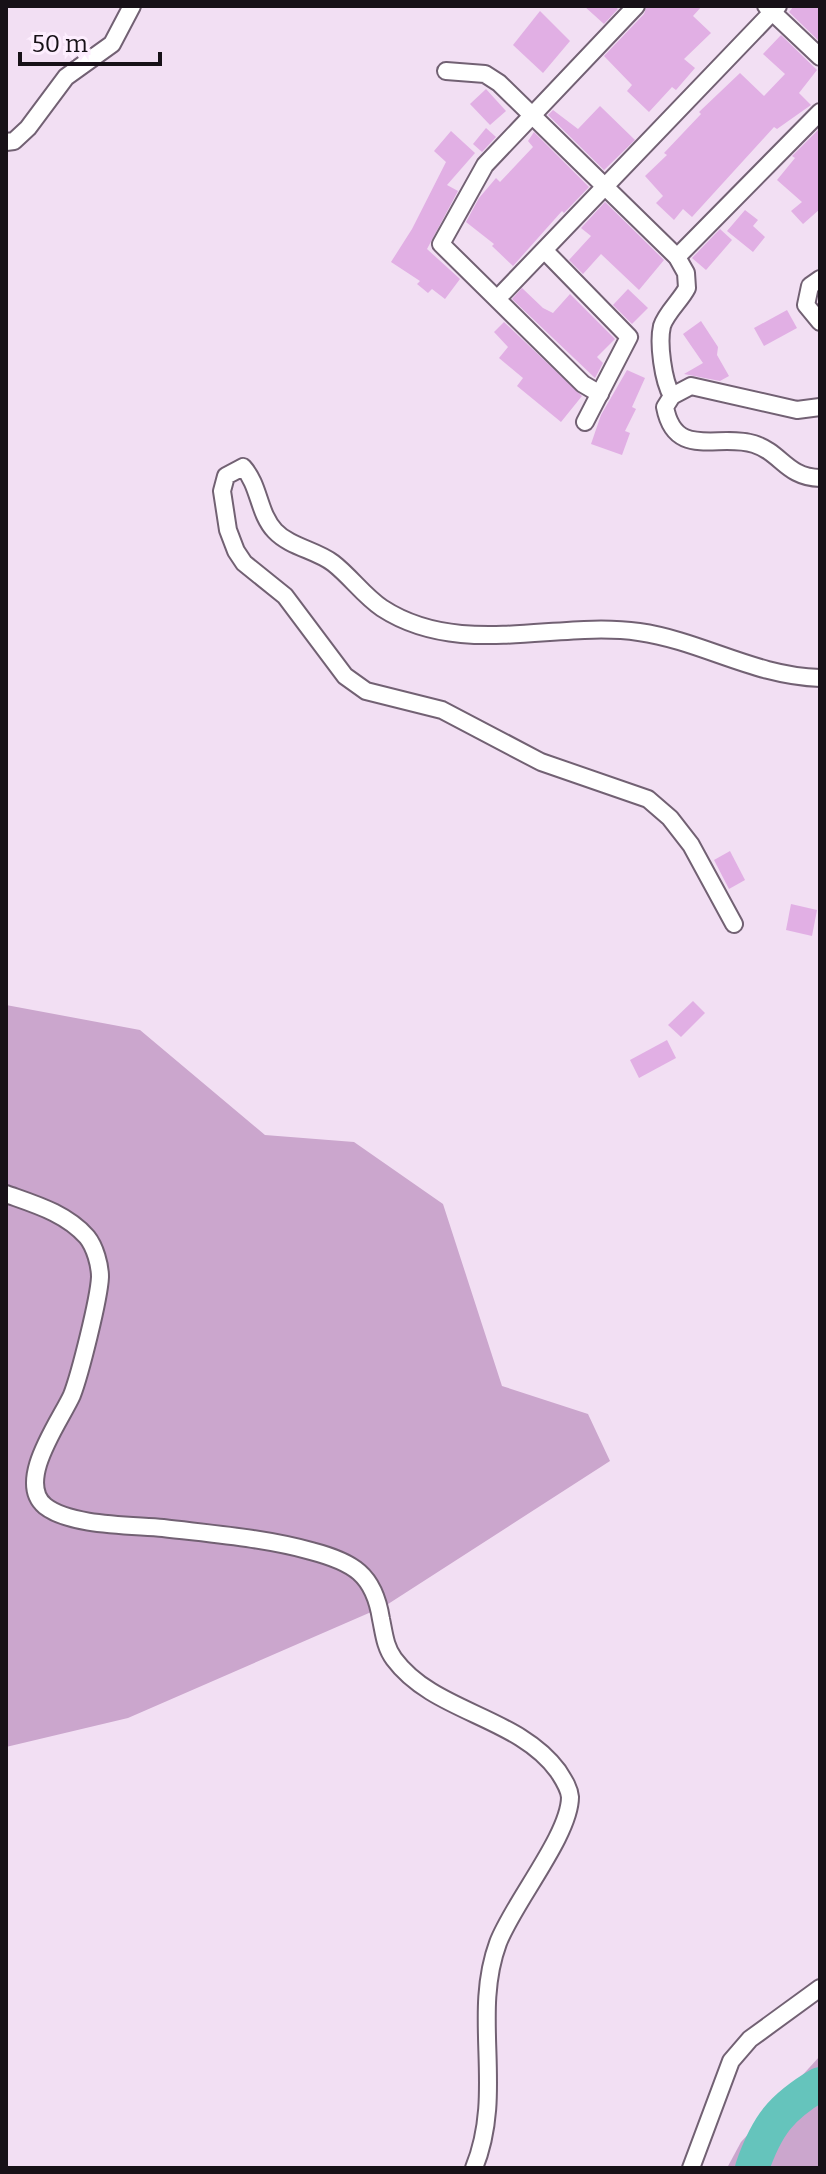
<svg xmlns="http://www.w3.org/2000/svg" width="826" height="2174" viewBox="0 0 826 2174" font-family="Bitter,serif">
<rect width="100%" height="100%" fill="#f2dff3"/>
<g fill="#cba6cd">
<path d="M6,1005L140,1030L265,1135L354,1142L443,1204L502,1386L588,1414L610,1461L385,1606L128,1718L6,1747Z"/>
<path d="M820,2056V2168H727L741,2142Z"/>
</g>
<g fill="none" stroke-linecap="round" stroke-linejoin="round">
<path stroke="#65c4bc" stroke-width="34" d="M752,2168C767,2125 781,2107 820,2084"/>
</g>
<g fill="#e1afe4">
<path d="M584,6H614L618,9L604,24Z"/>
<path d="M647,6H702L693,16L711,33L684,59L695,68L676,90L672,87L649,112L627,91L632,85L604,56L644,14Z"/>
<path d="M794,6H820V42L789,12Z"/>
<path d="M540,11L570,41L543,73L513,45Z"/>
<path d="M781,35L817,70L799,93L811,105L777,129L774,127L692,217L683,209L674,220L656,203L663,196L645,176L667,155L664,153L701,114L699,112L740,73L764,96L785,74L763,54Z"/>
<path d="M486,89L506,111L490,125L470,104Z"/>
<path d="M600,106L635,140L604,170L548,115L553,110L578,129Z"/>
<path d="M486,128L496,137L482,152L473,144Z"/>
<path d="M820,128V209L803,224L791,211L802,202L777,180L795,158L792,156Z"/>
<path d="M451,131L475,153L447,185L458,191L427,249L460,279L445,299L432,289L428,293L417,284L420,281L391,262L412,229L446,162L434,151Z"/>
<path d="M534,132L589,187L564,213L562,211L513,266L492,246L494,244L466,222L479,198L496,178L500,182L533,147L528,141Z"/>
<path d="M605,202L664,260L639,290L601,254L583,274L569,260L591,236L581,228Z"/>
<path d="M745,210L758,220L753,226L765,237L753,252L727,231Z"/>
<path d="M720,229L732,240L706,270L692,258Z"/>
<path d="M522,288L543,308L553,313L570,294L615,339L597,357L603,363L595,378L512,299Z"/>
<path d="M628,289L648,308L632,324L613,305Z"/>
<path d="M787,310L797,328L764,346L754,328Z"/>
<path d="M701,321L718,347L717,355L729,376L720,381L684,374L703,363L683,334Z"/>
<path d="M504,322L582,396L561,422L517,386L523,378L499,358L508,347L494,332Z"/>
<path d="M627,370L645,378L632,407L636,409L625,431L630,433L622,455L591,444L601,415Z"/>
<path d="M730,851L745,880L729,889L714,860Z"/>
<path d="M791,904L817,910L812,936L786,930Z"/>
<path d="M693,1001L705,1013L681,1037L668,1025Z"/>
<path d="M667,1040L676,1058L639,1078L630,1060Z"/>
</g>
<g fill="none" stroke-linecap="round" stroke-linejoin="round">
<defs>
<g id="minor">
<path d="M766,6L820,57"/>
<path d="M446,71L485,74L499,83L677,257L686,273L687,288C681,300 666,313 662,326C658,343 663,381 672,396"/>
<path d="M6,142L14,141L28,128L66,77L112,44L132,6"/>
<path d="M546,252L629,337L585,422"/>
<path d="M677,257L820,112"/>
<path d="M820,279L810,286L806,305L820,322"/>
<path d="M498,298L778,6"/>
<path d="M600,394L583,384L441,244L485,165L636,6"/>
<path d="M820,407L797,410L691,386L672,396L665,407C675,460 718,433 754,444C782,453 786,477 820,478"/>
<path d="M734,924L691,845L670,818L648,799L541,762L442,710L366,691L345,676L285,596L244,563L236,551L228,530L222,491L226,476L243,467C260,486 258,513 275,531C290,547 316,550 333,563C350,576 364,596 382,608C460,659 556,620 639,632C702,641 754,676 820,678"/>
<path d="M6,1194C34,1204 66,1213 87,1237C95,1247 100,1265 100,1277C99,1299 80,1374 72,1395C61,1420 15,1481 45,1506C70,1526 131,1525 163,1528C212,1534 264,1538 311,1551C353,1562 374,1574 381,1619C384,1633 385,1647 394,1659C434,1713 518,1716 558,1771C563,1779 569,1787 570,1797C570,1835 513,1903 498,1943C471,2016 505,2092 474,2168"/>
<path d="M691,2168L731,2061L750,2039L820,1988"/>
</g>
</defs>
<use href="#minor" stroke="#726173" stroke-width="20"/>
<use href="#minor" stroke="#fff" stroke-width="16"/>
</g>
<rect width="826" height="2174" fill="none" stroke="#171117" stroke-width="16"/>
<path d="M20 52v12h140v-12" fill="none" stroke="#171117" stroke-width="4"/>
<text x="32" y="52" font-size="24" fill="#171117" stroke="#fdeefe" stroke-width="6" paint-order="stroke">50 m</text>
</svg>
